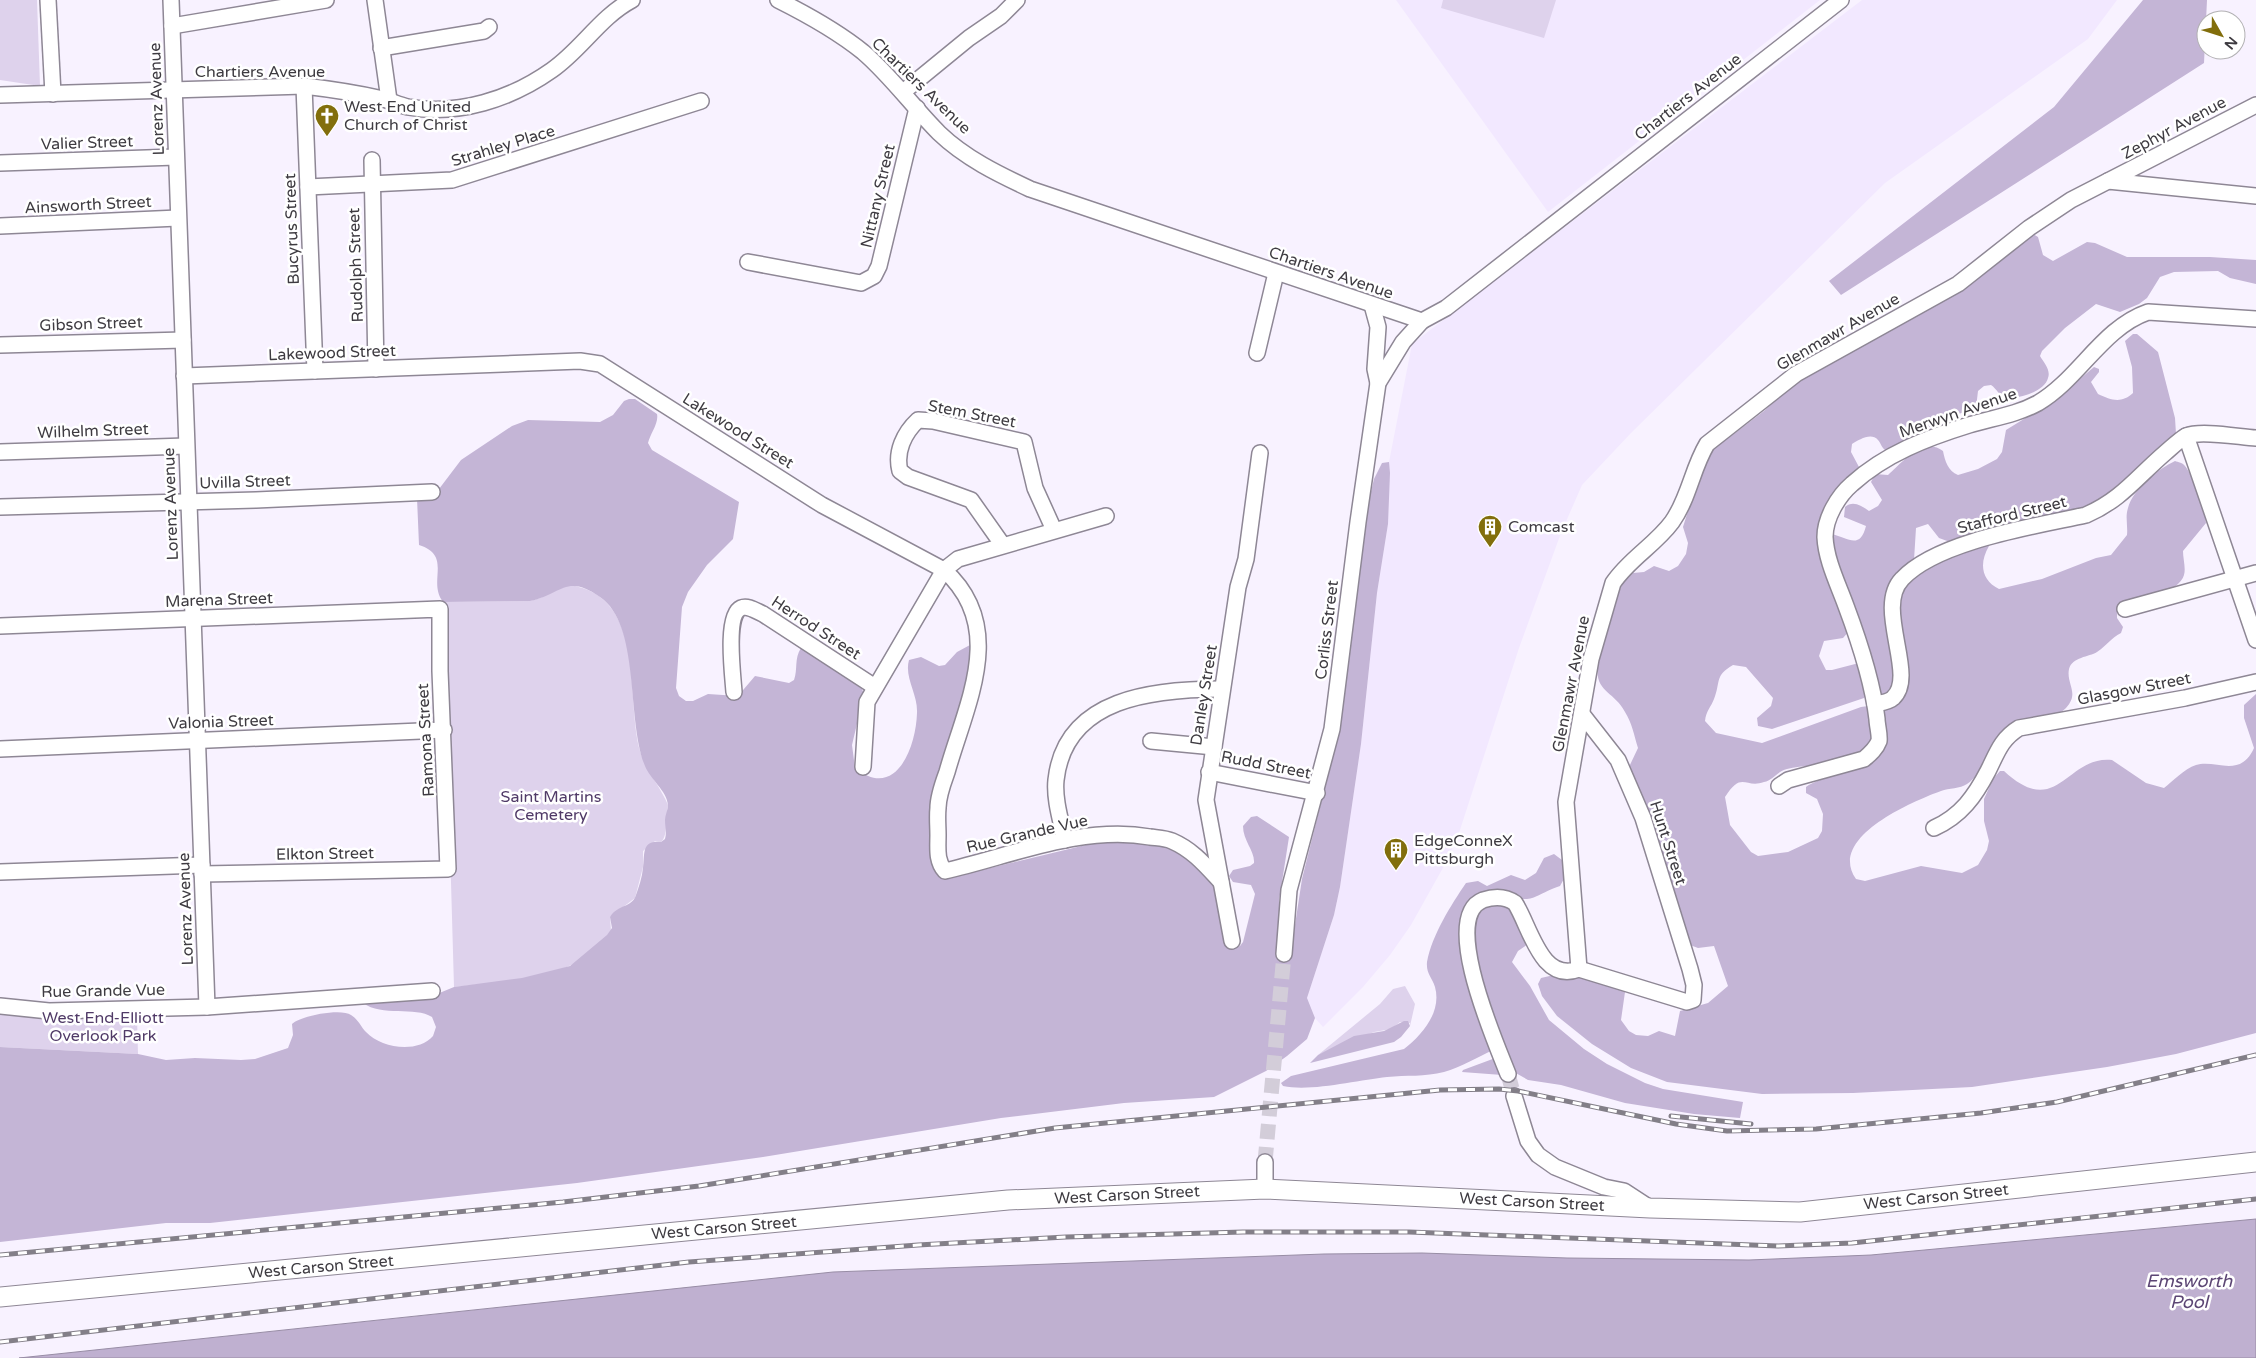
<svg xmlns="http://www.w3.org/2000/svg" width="2256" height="1358" viewBox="0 0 2256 1358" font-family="'Varela Round',sans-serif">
<rect width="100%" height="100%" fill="#f8f2ff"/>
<g fill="#f2e8ff">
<path d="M1396,0H1820L1548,212Z"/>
<path d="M1862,0H2117L2088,39L1885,183L1631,433L1582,485L1561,533L1519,648L1458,836L1444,866L1411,925L1390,955L1363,987L1323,1027L1315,1018L1307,998L1334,915L1340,887L1361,744L1377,593L1388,524L1389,462L1412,344Z"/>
</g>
<g fill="#ded2ec">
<path d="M0,0H37L40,86L0,80Z"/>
<path d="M1443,0H1556L1544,38L1441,8Z"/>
<path d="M570,585C647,597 625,696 640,751C646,771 660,786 668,805C666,815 668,837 661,842L655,841L643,851V867L635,898L610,917L611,931C601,943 584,960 569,966C540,980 487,983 454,987L443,602L530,601C545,598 556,588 570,585Z"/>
<path d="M1405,986L1415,1004L1410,1026V1023L1400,1022L1391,1029L1374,1032L1318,1055L1380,1004L1393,989Z"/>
<path d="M134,1000L137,1017L138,1054L0,1047V1001L56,1004Z"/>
</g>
<g fill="#c4b5d6">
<path d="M2143,0H2207L2204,63L1841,295L1829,281L2054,107Z"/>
<path d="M2033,234L2038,237L2043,255L2053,261L2087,242L2095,243L2127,257H2210L2256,260V284L2230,278L2218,271L2174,272L2160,277L2147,298L2139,304L2120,312L2096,304L2065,328L2042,351L2040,356C2044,363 2051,370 2048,378C2045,391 2019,400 2006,397C1999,396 1997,389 1991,385L1984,386L1978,391L1976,408L1944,419L1889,449L1885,450C1881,447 1881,443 1878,440C1871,432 1859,440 1852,444L1851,452L1859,467L1833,498L1822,521L1821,536L1828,568L1850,630L1843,638L1824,641L1819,656L1826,670H1832L1859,663L1868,693L1864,698L1772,729L1758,726L1757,718L1771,706L1773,698L1746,667L1733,665C1714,676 1721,682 1714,699C1711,707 1706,711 1705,721L1716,733L1762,743L1861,707L1868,706C1874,711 1874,717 1874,724C1881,773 1816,761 1787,769C1778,771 1773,780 1764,782C1745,789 1742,770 1725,797L1730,825L1751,852L1758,856L1788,852L1818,838L1822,831L1823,814L1817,799L1806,793V787C1825,773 1884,769 1884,737C1883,727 1880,716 1879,706L1893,702C1903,690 1904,678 1902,663C1900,644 1895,624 1896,606C1897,573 1959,552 1984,541L1987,542L1989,546C1979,563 1981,580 1999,589L2042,579L2096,558L2111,555L2127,535C2128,526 2125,517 2128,508C2133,489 2158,469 2175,461C2178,462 2183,463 2185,466C2193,475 2205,511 2206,523L2183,551C2183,559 2186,568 2184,575C2180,592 2136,603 2122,608L2117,612V618L2123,627L2121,633C2111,638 2106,646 2097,652C2089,657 2072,657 2069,669C2066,684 2080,693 2066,708C2054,721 2028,718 2013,725C1987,737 1988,770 1967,784C1960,789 1949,788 1941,791C1911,802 1827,838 1856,879L1865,881L1921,866L1962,873L1978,865L1987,850L1989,841L1984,821V799L1993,779L2000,771H2004C2058,821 2066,755 2112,760L2146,783L2164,788C2173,781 2184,769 2196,765C2216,759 2240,779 2254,748L2244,718V705L2256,694V1033L2176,1054L2107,1067L1972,1087L1853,1093L1762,1094L1667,1082L1631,1068L1592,1044L1557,1016L1542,996L1538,984L1541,978L1554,975L1571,978L1594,977L1617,983V988L1625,992L1621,1020L1629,1031L1636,1035L1648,1036L1659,1031L1675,1036L1680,1011L1708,1003L1728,986L1714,946L1698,948L1690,945L1649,820L1629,767L1638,748C1634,735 1632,723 1625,712C1614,691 1594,692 1598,665L1609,616L1623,582L1633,573L1644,572L1654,566L1669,571L1678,566L1686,554L1688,543L1683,527L1697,482L1707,458L1714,449L1764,411L1799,379L1955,292Z"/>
<path d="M2133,334H2137L2158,352L2175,418L2176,434L2171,441L2103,503L1950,542L1939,538L1928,524L1916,528L1914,560L1898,578L1896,688L1877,701L1834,566L1832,534C1848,538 1860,550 1866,526L1844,517L1845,507C1853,500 1862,506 1869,511L1878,506L1882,500L1871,482L1875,474L1888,475C1902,463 1923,436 1943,451C1945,461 1948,471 1958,475L1978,469L1997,459L2002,452L2006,430L2056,399L2094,367L2099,369V372L2091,382L2098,394C2111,400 2121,404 2133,393L2132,367L2125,341Z"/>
<path d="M629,399H635L657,414C659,423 650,434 648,443L652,450L739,502L733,539L707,565L688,592L682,607L676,688L679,696L686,701H693L708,694L738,696L755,676L789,683L794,680C798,669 794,659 801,648H805L862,689L864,694L852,745L855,768C896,801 916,747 917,713C918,694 904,678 909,660L921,657L939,666L945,665L957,652L970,645L974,648L967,689L940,769L931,806L946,875L973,872L1094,843L1137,842L1171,846L1185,853L1217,888L1224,937L1226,946L1231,949L1240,946L1243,942L1255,894L1251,885L1233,882L1229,876L1233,870L1250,866L1254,863C1255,851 1243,841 1243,826L1251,817L1257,816L1289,837L1279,901V952L1290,946L1293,938L1302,879L1337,739L1369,500L1374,479L1382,463L1389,462L1390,473L1388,524L1377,593L1361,744L1340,887L1334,915L1307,998L1315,1018L1307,1039L1287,1056L1266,1071L1214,1097L1124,1103L1001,1118L763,1157L577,1183L210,1223H166L0,1242V1047L138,1054L166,1060L195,1058L241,1060L255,1059L288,1048L293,1035L292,1024C300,1016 341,1008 351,1015C358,1019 361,1027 366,1032C381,1048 417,1054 433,1036L436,1027L432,1017C415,1006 382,1017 363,1003L437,994L454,987L522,978L570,966L607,935L612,928L610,917C618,904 632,908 636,895C639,886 642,878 643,868C645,855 641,839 661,842L665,839C667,832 665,827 665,820C665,815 668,810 668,805C667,791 650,779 645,766C626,719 641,625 600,597C566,573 561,595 530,601L443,602C427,581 453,556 419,545L417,498L439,495V489L461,460L512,426L528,420L600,422L613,415L624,401Z"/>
<path d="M1554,854L1562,860L1565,877L1560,886C1529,897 1535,905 1500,893L1462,920C1456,963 1479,1009 1493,1050C1478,1057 1461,1067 1444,1072C1425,1077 1406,1075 1387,1077C1358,1080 1311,1092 1283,1086L1281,1083L1291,1076L1404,1049C1422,1035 1442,1012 1435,987C1432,977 1426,974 1427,962C1432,935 1451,905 1466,883L1478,881L1487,886L1511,875L1525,880L1536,873L1544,858Z"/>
<path d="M1483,904L1509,905L1528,944L1518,951L1512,962L1530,986L1549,1020L1584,1049L1607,1064L1645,1083L1663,1089L1743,1102L1740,1118L1694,1114L1625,1103L1561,1085L1528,1080L1514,1072L1488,1004L1473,953L1474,915Z"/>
<path d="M1404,1021H1408L1410,1026L1401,1037L1394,1042L1310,1063L1318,1055L1354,1036L1384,1031Z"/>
<path d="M1498,1057L1502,1075L1462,1072L1463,1070Z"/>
</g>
<path fill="#bfb0d0" stroke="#988da5" d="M2256,1219V1358H19L833,1272L1324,1254L1422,1253L1567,1258L1749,1260L1871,1255Z"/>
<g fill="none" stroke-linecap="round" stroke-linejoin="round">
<g stroke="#d3cdd9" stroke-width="15" stroke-dasharray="15 8" stroke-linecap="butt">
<path d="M1508,1074L1514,1096"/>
<path d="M1265,1162L1284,954"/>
</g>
<defs>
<g id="minor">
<path d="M48,0L53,94"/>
<path d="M171,0L207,1007"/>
<path d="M375,0L389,100"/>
<path d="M778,0C808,15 837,31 863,52C891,76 913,107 939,133C965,158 998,174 1030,189L1422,321L1446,308L1841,0"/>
<path d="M172,26L326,0"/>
<path d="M381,48L484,31L489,27"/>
<path d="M304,86L315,371"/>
<path d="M903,92L969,38L1001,16L1017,0"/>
<path d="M0,95L304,86C330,89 356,93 383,99C391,101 399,105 408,107C459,116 511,99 552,70C582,49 600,17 632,0"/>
<path d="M372,160L376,369"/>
<path d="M0,163L176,157"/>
<path d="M2108,181L2256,105"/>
<path d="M308,187L452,180L701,101"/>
<path d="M0,226L178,218"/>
<path d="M748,262L861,283L874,276L879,266L917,108"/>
<path d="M1372,305L1378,327L1375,369L1378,383"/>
<path d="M0,345L183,340"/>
<path d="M1257,353L1276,273"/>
<path d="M184,376L580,361L600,364L822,505L944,570C1008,627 966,704 947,772C943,783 938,796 938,808C937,817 938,826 938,835C938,848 936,861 945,871C1011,856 1081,825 1150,837C1157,838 1165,838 1172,841C1193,850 1206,866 1221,882"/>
<path d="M2186,436L2256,640"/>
<path d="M0,452L186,446"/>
<path d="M0,507L256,500L432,492"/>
<path d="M1002,544L971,500L908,477L900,471C895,452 904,433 918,420L933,421L1024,442L1035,488L1054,530"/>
<path d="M2125,609L2256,573"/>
<path d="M0,626L440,609V671L448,869L202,874"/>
<path d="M734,692C733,677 725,615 741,608C748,605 756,611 763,614L875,687"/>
<path d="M1875,704C1880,703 1889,702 1893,698C1918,676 1874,608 1902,579C1937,541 2036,526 2086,515C2121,500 2137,477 2165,453C2171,448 2179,440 2186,436C2201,430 2239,437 2256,438"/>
<path d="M1151,741L1214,747"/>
<path d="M0,749L444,730"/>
<path d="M863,767L867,702L944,570L958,559L1106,516"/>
<path d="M1209,772L1317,793"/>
<path d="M1779,786L1788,780L1864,759C1870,754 1876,749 1879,741C1880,735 1877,725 1877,719C1873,685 1858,638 1846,606C1838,584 1826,560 1825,537C1825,518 1838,496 1852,484C1885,454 1927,438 1969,425C1992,418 2016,415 2038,403C2079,379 2102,328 2148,312L2256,319"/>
<path d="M1934,828C1961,816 1975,796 1988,771C1997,753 2001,739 2019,728L2185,698L2256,682"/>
<path d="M1065,840C1061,821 1054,799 1056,780C1065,697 1155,689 1222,689"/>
<path d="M0,872L202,865"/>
<path d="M1232,941L1206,800L1238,587L1246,559L1260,453"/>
<path d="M1284,954L1289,890L1332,729L1358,522L1378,383L1403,342L1422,321"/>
<path d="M1579,969L1687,1002L1693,1000L1694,985L1690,969L1643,818L1618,760L1582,714"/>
<path d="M0,1006L49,1011L207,1007L432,991"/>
<path d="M1508,1074C1496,1043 1440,917 1483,900C1495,896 1505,896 1515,903C1530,926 1541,984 1579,969L1566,802L1591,659L1613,583C1629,559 1655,545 1672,522C1689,498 1692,469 1707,444L1796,374L1958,284L2029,228L2071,200L2108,181L2256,196"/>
<path d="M1514,1096L1528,1141L1538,1155L1555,1167L1604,1187L1624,1191L1650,1208"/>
<path d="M1265,1189V1162"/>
</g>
<path id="major" d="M0,1297L1008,1200L1265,1189L1650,1208L1800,1212L2256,1162"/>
</defs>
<use href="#minor" stroke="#8e8795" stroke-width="18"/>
<use href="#major" stroke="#8e8795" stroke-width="21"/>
<use href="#minor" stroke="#fff" stroke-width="15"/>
<use href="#major" stroke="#fff" stroke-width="19"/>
<defs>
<g id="rail">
<path d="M1671,1116L1751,1124"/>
<path d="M0,1255L563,1202L699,1186L1055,1128L1440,1090L1499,1089L1518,1091L1676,1124L1727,1131L1816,1129L1981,1113L2057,1102L2256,1055"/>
<path d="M0,1342L689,1262L918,1245L1066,1237L1243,1232H1409L1778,1246L1852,1243L2256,1199"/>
</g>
</defs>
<use href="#rail" stroke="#837f88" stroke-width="5"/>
<use href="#rail" stroke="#fff" stroke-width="3" stroke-dasharray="9" stroke-linecap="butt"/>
</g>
<defs>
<symbol id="church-pin" viewBox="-11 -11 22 30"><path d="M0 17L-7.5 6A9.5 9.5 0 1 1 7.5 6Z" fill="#826e0c" stroke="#fff"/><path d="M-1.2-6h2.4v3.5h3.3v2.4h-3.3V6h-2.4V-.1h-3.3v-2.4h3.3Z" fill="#fff"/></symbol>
<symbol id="building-pin" viewBox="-11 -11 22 30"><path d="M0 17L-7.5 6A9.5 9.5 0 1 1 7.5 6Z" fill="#826e0c" stroke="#fff"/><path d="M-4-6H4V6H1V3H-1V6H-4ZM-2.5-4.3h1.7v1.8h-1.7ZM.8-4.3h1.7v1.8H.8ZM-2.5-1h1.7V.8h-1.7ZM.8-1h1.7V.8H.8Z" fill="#fff"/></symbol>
</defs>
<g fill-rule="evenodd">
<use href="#church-pin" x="313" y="102" width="28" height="38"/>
<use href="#building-pin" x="1476" y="513" width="28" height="38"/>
<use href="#building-pin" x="1382" y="836" width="28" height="38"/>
</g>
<g text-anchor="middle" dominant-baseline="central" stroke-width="5" stroke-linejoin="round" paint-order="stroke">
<g font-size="16" fill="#3e3b41" stroke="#fff">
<text x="260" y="72">Chartiers Avenue</text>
<text transform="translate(921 86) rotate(44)">Chartiers Avenue</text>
<text transform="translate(1688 97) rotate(-38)">Chartiers Avenue</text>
<text transform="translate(157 99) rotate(-92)">Lorenz Avenue</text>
<text transform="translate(2174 128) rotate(-28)">Zephyr Avenue</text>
<text transform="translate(87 143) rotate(-2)">Valier Street</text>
<text transform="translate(503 146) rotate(-17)">Strahley Place</text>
<text transform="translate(878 196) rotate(-77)">Nittany Street</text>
<text transform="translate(88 205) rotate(-3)">Ainsworth Street</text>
<text transform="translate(292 229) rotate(-92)">Bucyrus Street</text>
<text transform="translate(356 265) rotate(-92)">Rudolph Street</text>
<text transform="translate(1331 273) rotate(19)">Chartiers Avenue</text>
<text transform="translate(91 324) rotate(-2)">Gibson Street</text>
<text transform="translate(1838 332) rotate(-30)">Glenmawr Avenue</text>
<text transform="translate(332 353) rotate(-2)">Lakewood Street</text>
<text transform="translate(1958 413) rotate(-19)">Merwyn Avenue</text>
<text transform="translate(972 414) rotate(11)">Stem Street</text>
<text transform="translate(93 431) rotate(-2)">Wilhelm Street</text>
<text transform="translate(738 431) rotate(32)">Lakewood Street</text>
<text transform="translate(245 482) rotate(-2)">Uvilla Street</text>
<text transform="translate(171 504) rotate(-92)">Lorenz Avenue</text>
<text transform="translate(2012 515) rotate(-14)">Stafford Street</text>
<text transform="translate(219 600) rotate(-2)">Marena Street</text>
<text transform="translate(816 628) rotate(33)">Herrod Street</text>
<text transform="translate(1327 630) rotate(-83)">Corliss Street</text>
<text transform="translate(1571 684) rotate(-79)">Glenmawr Avenue</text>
<text transform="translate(2134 689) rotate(-11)">Glasgow Street</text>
<text transform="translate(1204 695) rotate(-81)">Danley Street</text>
<text transform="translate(221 722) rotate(-2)">Valonia Street</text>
<text transform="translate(426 740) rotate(-93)">Ramona Street</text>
<text transform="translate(1266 765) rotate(11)">Rudd Street</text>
<text transform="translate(1027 834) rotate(-13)">Rue Grande Vue</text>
<text transform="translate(1668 843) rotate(72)">Hunt Street</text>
<text transform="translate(325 854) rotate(-1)">Elkton Street</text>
<text transform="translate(186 909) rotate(-92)">Lorenz Avenue</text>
<text transform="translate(103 991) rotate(-1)">Rue Grande Vue</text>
<text transform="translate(1127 1195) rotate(-3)">West Carson Street</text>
<text transform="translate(1936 1197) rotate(-6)">West Carson Street</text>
<text transform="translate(1532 1202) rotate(3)">West Carson Street</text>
<text transform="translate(724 1228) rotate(-5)">West Carson Street</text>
<text transform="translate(321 1267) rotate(-5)">West Carson Street</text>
</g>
<g font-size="16" fill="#3e3b41" stroke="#fff" text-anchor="start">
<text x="344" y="107">West End United<tspan x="344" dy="18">Church of Christ</tspan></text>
<text x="1508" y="527">Comcast</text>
<text x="1414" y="841">EdgeConneX<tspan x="1414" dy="18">Pittsburgh</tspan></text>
</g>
<g font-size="16" fill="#503a67" stroke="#fff">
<text x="551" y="797">Saint Martins<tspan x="551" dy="18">Cemetery</tspan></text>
<text x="103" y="1018">West End-Elliott<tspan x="103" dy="18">Overlook Park</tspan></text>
</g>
<g font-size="18" font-style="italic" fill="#5c4674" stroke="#fff">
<text x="2189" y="1281">Emsworth<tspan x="2189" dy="21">Pool</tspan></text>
</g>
</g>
<g transform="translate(2221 35) rotate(129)"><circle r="24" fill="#ffffff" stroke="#b2b1b3"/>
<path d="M0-4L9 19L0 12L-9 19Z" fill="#826e0c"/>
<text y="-8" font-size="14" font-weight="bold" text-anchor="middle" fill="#3e3b41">N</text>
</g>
</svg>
